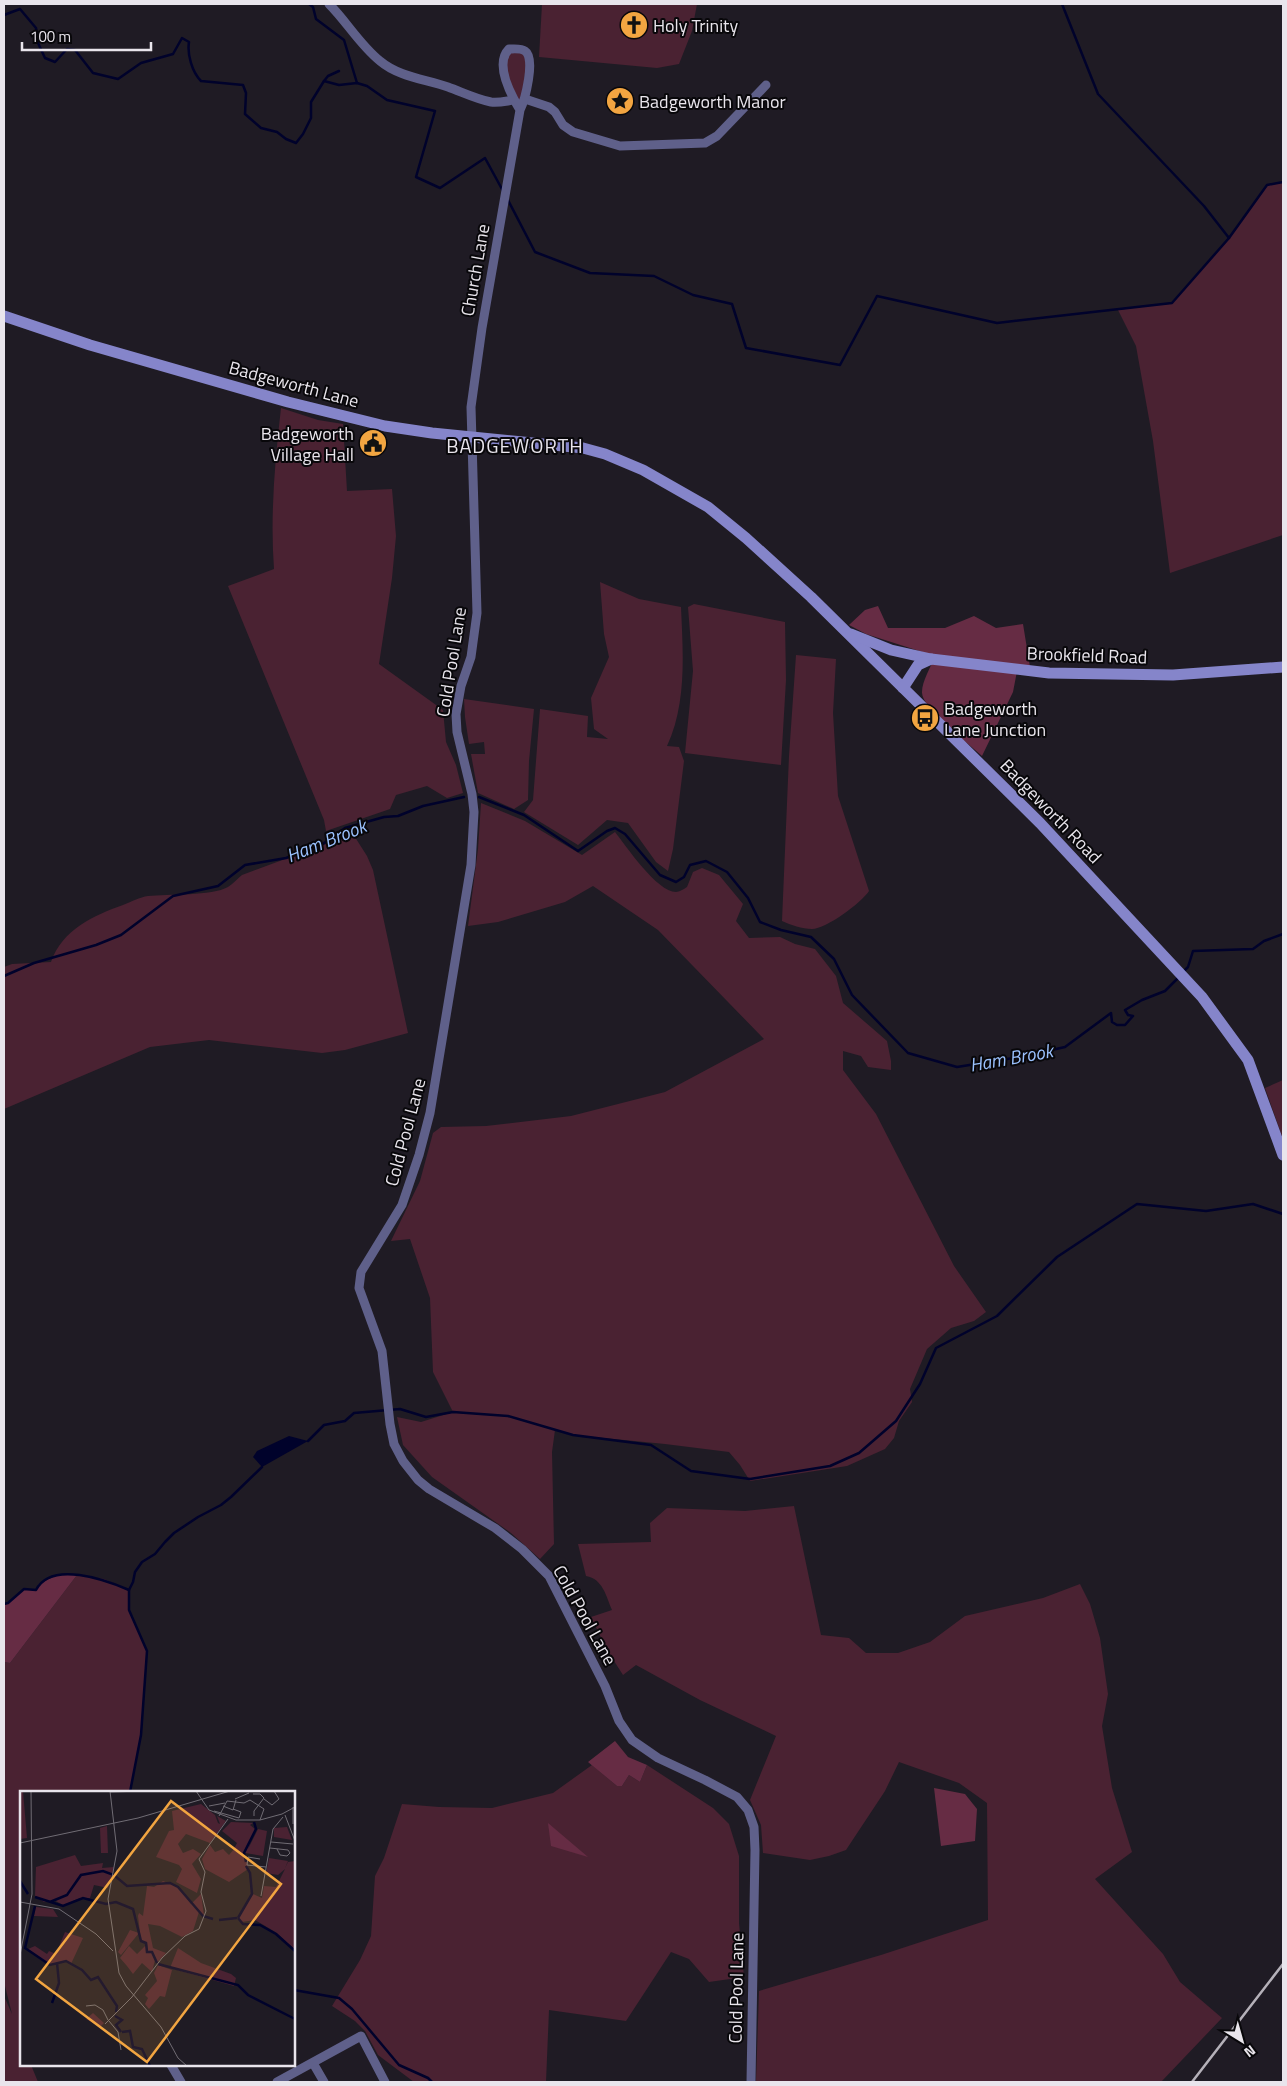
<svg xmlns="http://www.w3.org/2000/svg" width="1287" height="2086" viewBox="0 0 1287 2086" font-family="'Titillium Web',sans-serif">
<rect width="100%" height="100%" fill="#1f1b24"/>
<g fill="#4a2232">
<path d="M542,4H697L692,31L679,64L657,68L539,57Z"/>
<path d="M506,53H528L520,110L503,71Z"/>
<path d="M1283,182V535L1170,573L1153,441L1136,346L1118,310L1172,303L1229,238L1267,185Z"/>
<path d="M281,408L318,420L343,424L347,491L392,489L396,536L392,578L379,664L443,710L446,742L456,765L463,793L447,798L427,786L396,795L390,809L326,831L324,820L228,586L274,569C270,515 275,461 281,408Z"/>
<path d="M600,582L639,599L681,607C683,653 687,703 667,746L679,747L684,761L673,849L668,871L656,862L628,823L607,820L578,845L524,812L533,800L540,709L588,716L587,737L608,739L594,729L591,698L609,657L604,634Z"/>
<path d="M694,604L785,622L786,680L781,765L685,753L693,671L688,607Z"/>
<path d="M796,655L836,659L833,713L838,796L869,891C861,903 826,929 812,929C802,929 791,925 782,921L789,756Z"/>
<path d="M464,699L534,709L529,761L528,800L514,809L478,793L471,754H485L484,742L469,744L465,717Z"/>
<path d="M481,803L525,821L582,855L615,832C626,846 657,892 676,892C679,892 684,889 687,887L693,872L702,868L719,875L743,904L736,921L749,938L780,937L795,944L815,949L836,976L843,1003L887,1041L891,1061V1070L868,1067L861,1056L843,1051V1070L876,1114L954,1266L986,1312L974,1321L951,1328L927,1349L910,1389L912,1402L899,1421L894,1438L885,1449L847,1466L750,1481L740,1465L729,1452L665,1444L573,1435L555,1430L552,1452L554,1544L540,1559L511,1533L432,1477L403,1445L397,1417L421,1422L453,1412L433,1372L430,1298L410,1239L391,1241L420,1181L433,1133L441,1127L486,1126L571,1116L665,1092L764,1039L658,930L593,886L565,902L498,922L468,926L478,849Z"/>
<path d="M353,834L367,856L373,870L408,1033L345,1050L322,1053L209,1040L150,1047L4,1109V967L12,964L51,962C62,930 94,915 123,905C131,902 140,897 148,896C168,894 212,896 228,887C233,884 238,878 242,875Z"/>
<path d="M1283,1080V1139L1265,1088Z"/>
<path d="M794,1506L821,1635L849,1638L866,1653H898L930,1642L965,1616L1043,1598L1080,1584L1090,1604L1100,1638L1108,1694L1102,1726L1112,1788L1132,1852L1095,1879L1163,1954L1180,1982L1222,2018L1161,2082H756L759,1991L881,1955L988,1920L987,1803L959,1783L899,1762L885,1791L846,1850L829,1856L810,1860L763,1853L761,1825L750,1800L776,1736L700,1700L636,1665L623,1675L607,1650L591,1617L612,1610C606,1596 603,1579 586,1576L578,1544L651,1542L650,1523L667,1508L745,1511Z"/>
<path d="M77,1575L104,1579L129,1590V1610L147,1651L141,1735L130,1792H21V2032L19,2034L21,2040V2065H31L38,2082H4V1996L12,2014L4,1982V1662L10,1663Z"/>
<path d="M592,1765L617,1786H622L629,1775L640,1782L647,1765L713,1808L729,1824L739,1856V1923L744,1977L709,1982L689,1959L671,1952L626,2021L549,2010L546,2082H414L378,2055L365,2031L355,2021L332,2006L360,1960L371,1936L375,1876L384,1858L402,1804L439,1807L492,1808L553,1793Z"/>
</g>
<g fill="#662c44">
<path d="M878,606L888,628H945L974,616L996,628L1023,624L1030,667L1018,666L1013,692L982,756C969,744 921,708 922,692C922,681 931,667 935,656L866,634L849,625L865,610Z"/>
<path d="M59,1574L77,1575L10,1663L4,1662V1604L8,1603L24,1589L36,1590L39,1584Z"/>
<path d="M615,1741L628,1757L647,1765L640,1782L629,1775L622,1786H617L588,1762Z"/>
<path d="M934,1788L965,1794L977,1809L975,1841L941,1846Z"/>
<path d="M548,1823L588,1857L551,1846Z"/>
</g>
<path fill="#00022b" d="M289,1436L308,1441L262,1467L253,1457L257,1451Z"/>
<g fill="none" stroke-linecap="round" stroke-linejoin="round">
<g stroke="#00022b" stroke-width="2.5">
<path d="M309,4L313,7L316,19L344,40L357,83"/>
<path d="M1062,4L1098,94L1204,206L1229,238"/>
<path d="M4,15L20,9L36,28L38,43L45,58L55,62L67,49L75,50L93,73L118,79L141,63L173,54L182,38L189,42C187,54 192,72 201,81L243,85L246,93L245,114L261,128L277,132L286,139L296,143L303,134L311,118V102L324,81L339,85L357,83L367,86L387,100L435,111L416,177L440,188L485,158L503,191"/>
<path d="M324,81L328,76L339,71"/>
<path d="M508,200L535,252L590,273L654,276L693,295L732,304L746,348L840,365L877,296L997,323L1172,303L1229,238L1267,185L1283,182"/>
<path d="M479,797L524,815L578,851L607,831L615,828L625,834L660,875L676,882L684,877L690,865L706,861L727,872L748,898L760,922L781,930L811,937L834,959L852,995L908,1053L957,1067L1020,1057L1065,1047L1111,1013L1112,1022L1117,1025H1125L1133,1016L1128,1015L1125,1010L1142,1000L1165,991L1178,978"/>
<path d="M1183,972L1188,967L1193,951L1253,949L1264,941L1283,934"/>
<path d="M4,976L34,963L96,945L121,935L173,896L218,886L245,865L286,858L320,846L345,828L384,817L398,816L423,806L464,797"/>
<path d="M308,1441L324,1425L345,1421L354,1413L400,1409L426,1417L453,1412L508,1416L573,1435L651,1445L691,1471L750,1479L830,1466L859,1453L896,1421L920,1384L936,1348L997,1316L1057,1257L1137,1204L1206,1211L1253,1204L1283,1214"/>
<path d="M4,1604L8,1603L24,1589L36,1590C51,1560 106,1580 129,1590"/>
<path d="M130,1792L141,1735L147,1651L129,1610V1590L133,1582L135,1572L142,1562L155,1554L165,1542L174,1533L198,1517L221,1505L231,1497L262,1467"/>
<path d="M294,1990L339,1998L352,2009L399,2065L428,2078L432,2082"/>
</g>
<g stroke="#5f608a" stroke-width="9">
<path d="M329,4C347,22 360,45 380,61C399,77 425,79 448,87C462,92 476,99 491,102C499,103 506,101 514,100"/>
<path d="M525,99L549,107L555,112L563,125L573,132L620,146L705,143L717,136L766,85"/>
<path d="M520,110C511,95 494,64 509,49C514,49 521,48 525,51C536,58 525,100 520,110L482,328L471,407L477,613L471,657L461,686L456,714L457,732L472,794L474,812L471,865L430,1113L419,1155L402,1205L361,1272L359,1288L382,1351L390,1424L394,1444L403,1461L418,1480L429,1489L495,1528L522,1549L549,1576L605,1686L619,1721L632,1740L658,1758L705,1780L737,1797L748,1810L754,1827L755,1850L751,2082"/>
<path d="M313,2063L324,2082"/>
<path d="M171,2065L181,2082"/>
<path d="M277,2082L361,2036L385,2082"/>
</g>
<g stroke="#8585ca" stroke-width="11">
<path d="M4,316L90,345L288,402L385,426L432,433L583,448L605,454L643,470L708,507L746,538L811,597L1040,823L1202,997L1248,1060L1283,1155"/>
<path d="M851,634L891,650L931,659L1049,673L1173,675L1283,667"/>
<path d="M903,688L918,665L931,659"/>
</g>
<path stroke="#b5b1b9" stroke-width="2.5" d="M1192,2082L1283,1964"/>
</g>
<defs>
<symbol id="church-disc" viewBox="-11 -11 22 22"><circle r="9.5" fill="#f2a541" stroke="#08070a"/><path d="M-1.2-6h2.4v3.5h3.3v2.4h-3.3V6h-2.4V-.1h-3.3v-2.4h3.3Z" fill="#111"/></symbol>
<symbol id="sight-disc" viewBox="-11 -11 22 22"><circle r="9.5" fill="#f2a541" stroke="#08070a"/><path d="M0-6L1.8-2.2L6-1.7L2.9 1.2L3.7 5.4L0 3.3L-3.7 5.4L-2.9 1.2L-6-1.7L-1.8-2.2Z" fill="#111"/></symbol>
<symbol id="civic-disc" viewBox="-11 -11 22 22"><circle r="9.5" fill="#f2a541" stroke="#08070a"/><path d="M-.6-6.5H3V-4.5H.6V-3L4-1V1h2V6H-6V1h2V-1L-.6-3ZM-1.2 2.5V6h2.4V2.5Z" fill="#111"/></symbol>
<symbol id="bus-disc" viewBox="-11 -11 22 22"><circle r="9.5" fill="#f2a541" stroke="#08070a"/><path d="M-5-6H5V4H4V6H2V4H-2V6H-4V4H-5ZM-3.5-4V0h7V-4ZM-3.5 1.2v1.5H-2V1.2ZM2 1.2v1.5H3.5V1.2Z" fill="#111"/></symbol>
</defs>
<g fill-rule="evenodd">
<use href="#church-disc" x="618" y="9" width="32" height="32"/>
<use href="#sight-disc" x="604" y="85" width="32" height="32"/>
<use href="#civic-disc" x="357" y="427" width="32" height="32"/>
<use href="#bus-disc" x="909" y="702" width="32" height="32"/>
</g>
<g text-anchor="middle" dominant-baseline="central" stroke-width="4" stroke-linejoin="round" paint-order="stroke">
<g font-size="18" fill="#e9e5ec" stroke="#08070a" text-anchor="start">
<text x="653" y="25">Holy Trinity</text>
<text x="639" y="101">Badgeworth Manor</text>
<text x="354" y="433" text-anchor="end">Badgeworth<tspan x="354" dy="21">Village Hall</tspan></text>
<text x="944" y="708">Badgeworth<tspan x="944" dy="21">Lane Junction</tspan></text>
</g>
<g font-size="18" fill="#e9e5ec" stroke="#08070a">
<text transform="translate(475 270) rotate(-80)">Church Lane</text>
<text transform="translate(294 384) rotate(15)">Badgeworth Lane</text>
<text transform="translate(1087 655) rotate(2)">Brookfield Road</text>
<text transform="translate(451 662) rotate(-81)">Cold Pool Lane</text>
<text transform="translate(1051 811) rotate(46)">Badgeworth Road</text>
<text transform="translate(405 1132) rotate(-75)">Cold Pool Lane</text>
<text transform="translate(585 1615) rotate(61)">Cold Pool Lane</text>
<text transform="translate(736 1988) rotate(-89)">Cold Pool Lane</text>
</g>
<g font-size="19" font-style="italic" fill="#9ac1fd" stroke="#08070a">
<text transform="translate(326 840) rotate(-22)">Ham Brook</text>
<text transform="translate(1011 1057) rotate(-10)">Ham Brook</text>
</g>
<g font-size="20" letter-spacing="1" fill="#e9e5ec" stroke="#08070a">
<text x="515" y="445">BADGEWORTH</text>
</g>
</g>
<g transform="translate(20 1791)">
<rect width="275" height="275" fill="#1f1b24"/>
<path d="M0,0H3L7,47L0,48ZM181,13L195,24L198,32L200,33L197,25L206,30L190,52L166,43L158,53L163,62L173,58L181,63L172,73L181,88L177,102L156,91L162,78L159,74L136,66L149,40L154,39L152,20ZM211,31L233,32L230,34L235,38L228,58L238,38L247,40L243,65L225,62L228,78L209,91L185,78L182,68L190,54L195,61L203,58L209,64L214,58L217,52L202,40ZM87,35L88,62H81L80,37ZM267,36L272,49L254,46V37ZM55,64L61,75L83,72L82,77L94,76L88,97L74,94L70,107H60L43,114L34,109L24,111L15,105L16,76ZM249,67L268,70L265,77L268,71L275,70V159L257,142L235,129L222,131L218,127L233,103L242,107L244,95L256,96L265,78L258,84L246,82ZM143,90L158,96L171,113L181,103L184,124L179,121L173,140L162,146L140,135L128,133L133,157L146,162L137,172L135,169L132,181L122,172L113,183L107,175L116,163L107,175L100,167L109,155L117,163L126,154V160L132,162L128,160L127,152L121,150L118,125L119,122L123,125L127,95L134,96ZM16,116L33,118L38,126L14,125ZM110,139L119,142L101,164L98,161ZM45,141L63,147L51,173L46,170L30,174L8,158L15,155L27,163L29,160L36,163ZM158,157L181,172L211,183L216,187L214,195L150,177ZM138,174L152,179L145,206L140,205L129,218L125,213L128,207L125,204L137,190L134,182ZM73,222L84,232L80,236L66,228Z" fill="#4a2232"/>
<path fill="none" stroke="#00022b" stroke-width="2.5" d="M226,71L224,62L236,38L234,31M0,90L8,103M15,106L43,115L63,107L86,113L96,111L113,118L121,150L126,152L127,161H132L137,172M30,111L47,104L61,84L83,80L94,84L107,95L150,92L158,96L183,125L193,128M15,115L5,157L30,174L46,170L62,179L71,189L78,186L97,215L96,221M218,127L232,103L230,82L226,75M218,127L223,133L240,134L256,143L275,160M199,129L217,127M138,173L218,194L228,204L275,228M32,212L39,192L37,172M95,225L102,229L96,234L101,241M102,241L110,240L113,256L122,258L130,275"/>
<path fill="none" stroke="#706c74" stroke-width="1" d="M90,0L97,60L88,108L99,182L106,195L141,236L158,267L167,275M176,0L189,19L216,29H240L262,23L275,16M90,1L124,0M233,3H240L244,7L234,20V25M215,8L229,2M244,8L252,14L259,8L254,0M189,15L205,12M203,15L213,19L216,9M273,16V33M194,20L219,27L221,21L213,18M265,24L275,50M199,25L207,10L224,12L230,9L244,18L240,29M251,51L273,53M0,52L118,27L210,0M250,57L268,59L270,62L267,65L260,64L257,58M240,68L228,66L227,74L246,76M241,105L253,38L263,26M0,111L39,118L76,143L93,160M0,164L12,103L11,0M66,215L75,214L83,219L88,229M89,230L98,241L101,259M85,233L112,206L142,167L165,145L179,138L186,120L181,101L185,81L179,68L208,28"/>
<path fill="#f2a541" fill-opacity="0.15" stroke="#f2a541" stroke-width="2.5" d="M151,10L261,93L127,271L16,188Z"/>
<rect width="275" height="275" fill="none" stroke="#e9e5ec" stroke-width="2.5"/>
</g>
<rect width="1287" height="2086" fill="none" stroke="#e9e5ec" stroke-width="10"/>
<g transform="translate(1242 2041) rotate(143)" stroke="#08070a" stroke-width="4" paint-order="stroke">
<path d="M0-4L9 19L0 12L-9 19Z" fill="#e9e5ec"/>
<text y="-8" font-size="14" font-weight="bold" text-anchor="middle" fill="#e9e5ec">N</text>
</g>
<path d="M22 42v8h129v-8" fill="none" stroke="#e9e5ec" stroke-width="2.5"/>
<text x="30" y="42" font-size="15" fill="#e9e5ec" stroke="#08070a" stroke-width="4" paint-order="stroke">100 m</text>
</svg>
